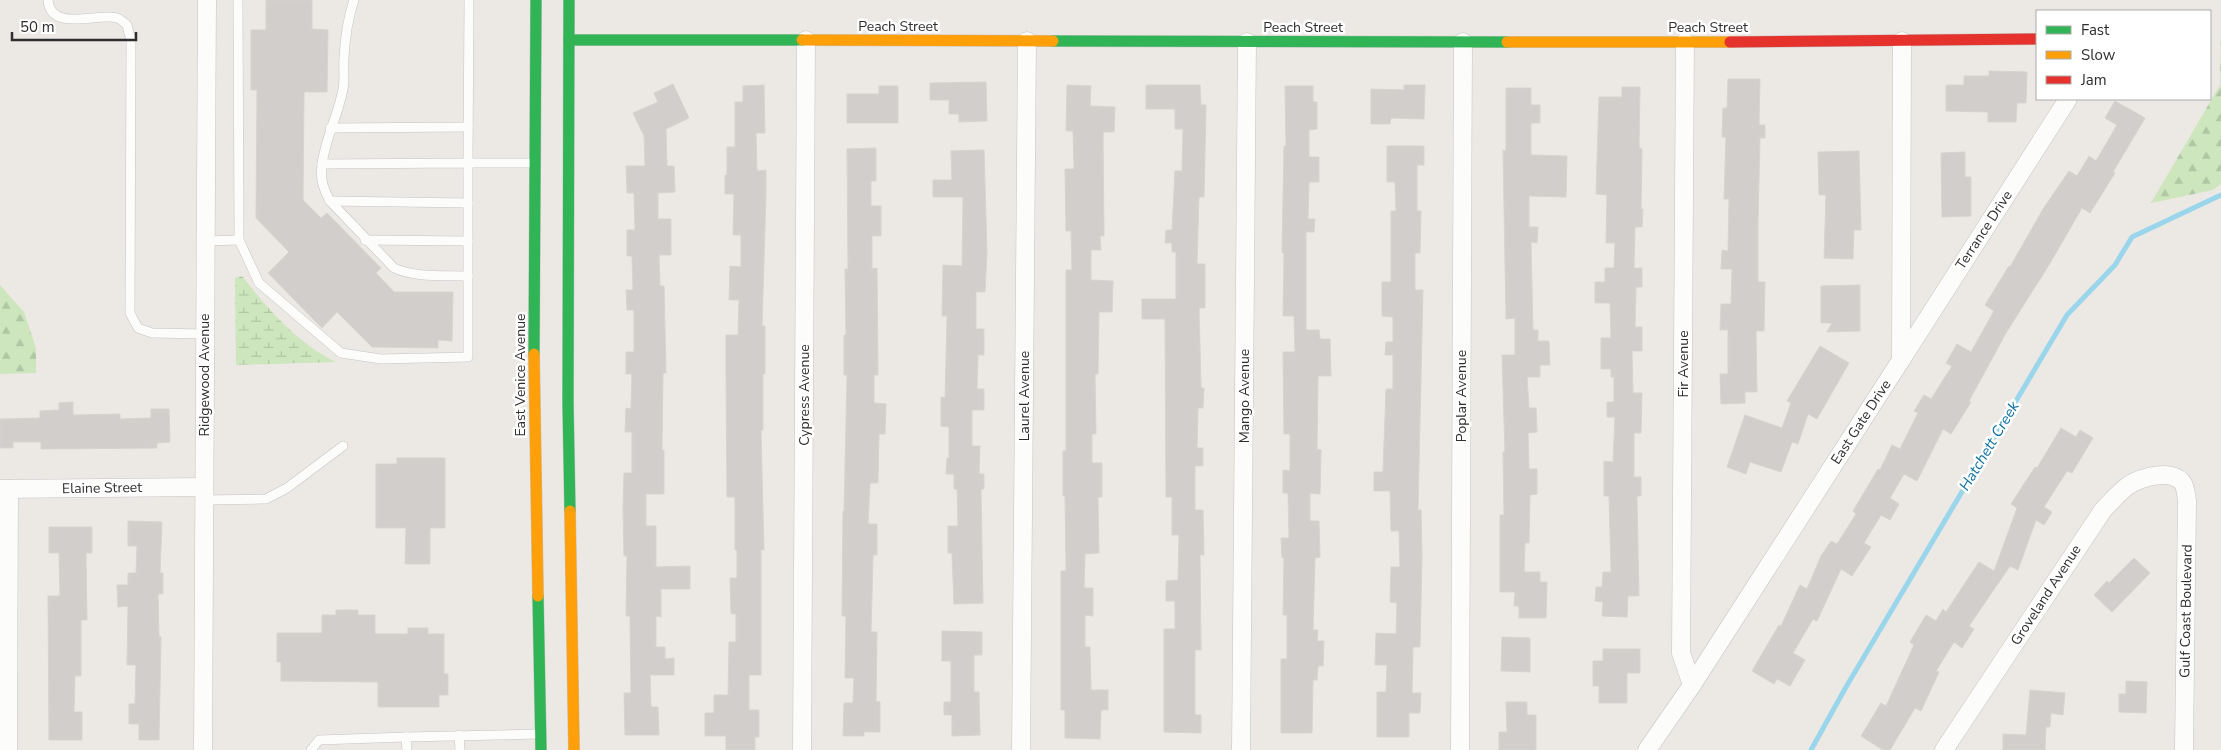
<svg xmlns="http://www.w3.org/2000/svg" width="2221" height="750" viewBox="0 0 2221 750" font-family="'Nunito Sans',sans-serif">
<defs>
<pattern id="forest-firs" width="22" height="20" patternUnits="userSpaceOnUse" patternTransform="scale(1.25)"><rect width="22" height="20" fill="#cee6be"/><path d="M5 1l3.5 6h-7zM16 11l3.5 6h-7z" fill="#b1c6a4"/></pattern>
<pattern id="wetland-marsh" width="20" height="14" patternUnits="userSpaceOnUse" patternTransform="scale(1.25)"><rect width="20" height="14" fill="#cee6be"/><path d="M1 5h8M5 5V1M11 12h8M15 12V8" fill="none" stroke="#b1c6a4"/></pattern>
</defs>
<rect width="100%" height="100%" fill="#ece8e4"/>
<g fill="url(#forest-firs)">
<path d="M2221,27V184L2213,190L2151,203L2220,85Z"/>
<path d="M0,285L24,312L36,348V373L0,374Z"/>
</g>
<path fill="url(#wetland-marsh)" d="M242,276C269,310 296,342 336,362L236,365L235,278Z"/>
<g fill="none" stroke-linecap="round" stroke-linejoin="round">
<path stroke="#99d6ec" stroke-width="5" d="M1811,750L1846,687L2067,315L2115,265L2132,237L2221,195"/>
</g>
<g fill="#d1cecb" stroke="#d7d4d0">
<path d="M266,0H312V29L328,30L327,92H304L303,200L321,218L327,213L381,268L376,273L394,292H453L452,341L438,340V348L372,347L337,312L322,328L268,273L289,252L256,218L257,90H251V30H266Z"/>
<path d="M1989,71L2027,72L2026,103H2017L2016,122H1988V112L1946,111V85H1964V76H1989Z"/>
<path d="M1728,79H1760L1759,125H1765V138H1760L1758,221V282H1765L1764,331H1756L1757,392H1745V403L1721,404L1720,374H1728V330H1720L1721,304H1731L1732,269H1721L1722,250L1728,251L1729,199H1724L1726,137H1722L1723,108H1727Z"/>
<path d="M986,82L987,121L959,122V114H949V100H930V83Z"/>
<path d="M673,84L689,118L666,129L667,166H674L675,192L658,193V219H671V255H659L660,286H664L665,330L666,373H663L662,450H664V494H646V526H656V567L690,566V589H661V617L656,616V647H665V659L674,658V675H650L651,707H658L659,735H625L624,693H631L630,616H626L627,556H624L623,509L624,473H632V432H625L626,408L631,409L632,374H626V352H634V310H627L626,290H633L632,256H627V230H635L634,193H627L626,166H645L644,136L633,113L658,102L654,93Z"/>
<path d="M764,85L765,133H756L757,171L766,170V194L762,326H765V374H763V430H761L764,550H761V675H749V710H759V737H755V750H726V736H705V713H714V695H728L729,642H736V614H731L730,578H737V550H735V497H727L726,373V335H738L739,300H729L730,266L741,267V235H733L734,194H725V175H727V147H735V102H743V86Z"/>
<path d="M1067,85L1091,86L1090,106L1115,107L1114,132H1103L1104,236H1100L1101,250H1091V280L1113,281L1112,312H1099L1098,374H1095L1096,434H1092V463H1102V497H1098L1099,553L1085,554L1084,588H1093V616L1085,615V647H1090L1091,690H1108V710H1101L1100,739L1065,738V710H1061V571H1066L1065,496H1063V451H1066V270H1072L1071,231H1066L1065,169H1074L1073,131H1066Z"/>
<path d="M1146,85H1200L1201,105H1206L1204,197H1199L1197,264H1205V308H1199L1201,388H1204L1203,408H1198L1197,448H1203V466H1195V510H1203L1204,555H1200L1201,650H1195V715H1201V733L1164,732V629H1175V601H1166V581L1178,580L1179,535H1172V497H1166L1165,319H1142V299H1176V252H1172V243H1165L1166,230H1172L1175,171H1182L1183,129H1175V109H1146Z"/>
<path d="M1404,85H1425L1424,119L1391,118L1390,124H1371V89L1404,90Z"/>
<path d="M879,86H898V123H847V94H879Z"/>
<path d="M1285,86H1313V102H1317V129L1309,130V157H1319V182H1309L1308,219H1315L1314,232H1306V330H1319L1320,339H1330L1331,376H1318L1317,449L1321,450L1320,494L1310,493V521H1319L1320,557L1315,558L1313,630H1318L1317,641H1324L1323,666H1318L1317,680H1313L1312,733H1281V659H1287V615H1283L1284,558H1282L1281,538H1289L1288,493H1283V470L1290,471V434H1284L1283,352H1295L1294,316H1283L1284,253H1282L1284,146H1286Z"/>
<path d="M1622,87H1640L1639,148L1642,149L1641,209H1643L1642,227H1635L1634,268H1642V287H1636L1635,327H1642V351H1632L1633,393H1642L1641,433H1634V477H1641V496H1637L1639,596H1628L1627,617L1602,616L1603,602L1595,601L1596,587H1602L1603,572H1611L1609,496H1604V461L1613,462L1615,417H1607V402H1614V377H1611V369H1601V338H1611L1610,303H1595V282H1605V268H1614L1615,243H1606L1607,195L1596,194L1599,97H1622Z"/>
<path d="M1506,88H1531V105H1540V123H1531V155L1567,156L1566,197L1529,196V227H1538L1537,243L1531,242L1533,330H1538V341H1549L1550,365H1540V377H1527L1529,408H1536L1537,432L1528,433L1529,469H1537V494L1530,495L1529,543H1525L1524,572H1540V582H1547L1546,618H1519V606H1514L1515,592H1500V515H1504L1503,452H1505L1502,355H1515V318L1506,319L1503,150L1506,151Z"/>
<path d="M2115,101L2145,118L2113,172L2115,173L2090,213L2082,208L2049,265L2006,333L1969,401L1971,402L1951,434L1943,429L1917,481L1904,474L1890,498L1899,504L1890,520L1881,515L1864,543L1871,547L1852,576L1841,569L1817,621L1813,619L1793,653L1805,660L1790,686L1777,679L1774,684L1752,671L1779,625L1781,626L1800,585L1807,589L1821,556L1831,541L1837,544L1856,514L1853,511L1878,469L1880,470L1892,445L1900,449L1918,413L1914,411L1924,395L1931,399L1952,366L1946,363L1957,344L1971,352L1994,311L1985,305L2009,266L2010,267L2043,209L2069,171L2077,176L2089,156L2096,161L2117,125L2105,118Z"/>
<path d="M1387,146H1424V165H1417V211H1421L1420,253H1415V290H1423L1418,510H1421L1422,556L1420,647H1413L1412,693H1421L1420,713H1409V737H1377V692H1386L1387,665H1375L1376,633L1396,634L1397,603L1390,602L1391,567H1400L1399,531H1391L1390,491H1374V472H1383L1386,389H1393V355H1385L1386,342H1393V317L1382,316V282H1391V211H1396L1395,182H1387Z"/>
<path d="M876,148V181H871V206H881V236H872V269L877,268L878,375H874V403L886,404L885,434H879L878,483H870L868,524H877V555H873L871,632H877L876,701L880,702V732H864V736H843L844,703H853L854,678H845L846,616H842L843,511H844L847,375H844V335H846L845,269H848L847,149Z"/>
<path d="M984,150L987,253L985,292H976V329H984V355H978L977,389H984V410H972V446H980L979,474H984V489H981L983,603L954,604L952,553H948V526H958L957,489H954V474H946L947,458H949V427L941,426V397L945,398L947,316H942L943,265L962,266L963,197H933V180H952L951,151Z"/>
<path d="M1859,151L1861,230H1854L1853,259L1824,258L1826,195H1819L1818,152Z"/>
<path d="M1965,152V177H1971V216L1942,217L1941,153Z"/>
<path d="M1860,285V331L1827,332L1832,323H1821V286Z"/>
<path d="M1820,346L1849,363L1817,419L1808,414L1798,444L1792,442L1781,472L1750,462L1746,474L1727,467L1745,415L1782,428L1791,403L1787,401Z"/>
<path d="M73,402V415L120,414V419L151,418V409H169L170,442L157,443V448L41,449V442H13V448H0V419L40,418V411L59,410V403Z"/>
<path d="M2061,428L2076,437L2080,430L2093,438L2072,473L2067,471L2044,507L2052,512L2044,525L2036,520L2018,570L2010,566L1969,626L1974,629L1962,648L1954,642L1936,671L1939,672L1921,711L1915,708L1890,750H1883L1861,736L1881,703L1886,706L1914,645L1910,642L1926,615L1936,621L1943,609L1946,612L1979,562L1994,571L2017,508L2011,504L2035,467L2037,468Z"/>
<path d="M397,458H445V528H430V564H405L406,528H376V464H397Z"/>
<path d="M128,521L162,522L160,573H163V594H158L159,637H161L159,740H139V724H129V704H135L136,665H127L128,606L118,607L117,585H128V573H136L137,546H128Z"/>
<path d="M49,527H92V553H86L87,620H81V676H75L74,712H82V740H49L48,596H60L59,553H49Z"/>
<path d="M2134,558L2150,573L2112,612L2094,595L2107,581L2109,583Z"/>
<path d="M336,610H358V615H375V634H408V628H428V634H444V674H448V695H439V707H378V682L281,681V662H277V633H322V615H336Z"/>
<path d="M942,631L982,632V655H974V692H979L980,735L952,736V715H944V702H951V661H942Z"/>
<path d="M1502,637L1530,638V672L1501,671Z"/>
<path d="M1603,649H1640V673H1627V703H1599V686H1593V661H1603Z"/>
<path d="M2126,681L2147,682L2146,713L2119,712V694H2126Z"/>
<path d="M2030,690L2065,693L2063,715L2051,713L2050,727H2046L2045,750H2003V734L2026,735Z"/>
<path d="M1506,702H1527V715H1536V750H1499V732H1507Z"/>
</g>
<g fill="none" stroke-linecap="round" stroke-linejoin="round">
<defs>
<g id="lane">
<path d="M48,0C50,33 100,12 117,18C121,19 124,23 127,25L131,41L130,313L138,328L152,333L204,334"/>
<path d="M238,0L239,240L259,283L341,353L381,359L468,357V163L322,164C326,136 338,116 343,89C345,79 343,68 344,58C345,38 348,18 354,0"/>
<path d="M469,0L468,163H532"/>
<path d="M330,128L468,127"/>
<path d="M322,164C320,179 323,188 330,201L394,268C416,278 444,275 468,276"/>
<path d="M330,201L468,203"/>
<path d="M365,240L468,241"/>
<path d="M204,241L239,240"/>
<path d="M204,500L266,499L287,488L343,446"/>
<path d="M459,735L460,750"/>
<path d="M311,750L319,740L406,737"/>
<path d="M407,750L406,737L538,734"/>
</g>
<g id="street">
<path d="M1685,42L1681,653L1692,685"/>
<path d="M1901,360L2068,99"/>
<path d="M0,489L204,487"/>
<path d="M8,750L9,489"/>
<path d="M203,750L207,0"/>
<path d="M802,750L806,40"/>
<path d="M1021,750L1027,41"/>
<path d="M1241,750L1247,42"/>
<path d="M1460,750L1463,42"/>
<path d="M1647,750L1692,685L1901,360L1902,41"/>
<path d="M1944,750L2103,510C2111,502 2119,492 2129,485C2142,477 2170,469 2182,482C2186,487 2186,495 2187,501L2184,750"/>
</g>
<g id="fast">
<path d="M569,0L568,403L570,511"/>
<path d="M569,40H802"/>
<path d="M1053,41L1507,42"/>
<path d="M534,354L536,0"/>
<path d="M538,596L541,750"/>
</g>
<g id="slow">
<path d="M802,40L1053,41"/>
<path d="M1507,42H1730"/>
<path d="M534,354L538,596"/>
<path d="M570,511L574,750"/>
</g>
<path id="jam" d="M1730,42L2037,39"/>
</defs>
<use href="#lane" stroke="#c5c4c5" stroke-width="10"/>
<use href="#street" stroke="#c5c4c5" stroke-width="19"/>
<use href="#fast" stroke="#c5c4c5" stroke-width="12"/>
<use href="#slow" stroke="#c5c4c5" stroke-width="12"/>
<use href="#jam" stroke="#c5c4c5" stroke-width="12"/>
<use href="#lane" stroke="#fcfcfb" stroke-width="9"/>
<use href="#street" stroke="#fcfcfb" stroke-width="18"/>
<use href="#fast" stroke="#30b455" stroke-width="11"/>
<use href="#slow" stroke="#ff9f0a" stroke-width="11"/>
<use href="#jam" stroke="#e5322d" stroke-width="11"/>
</g>
<g text-anchor="middle" dominant-baseline="central" stroke-width="5" stroke-linejoin="round" paint-order="stroke">
<g font-size="14" fill="#2e2e2e" stroke="#fff">
<text x="898" y="26">Peach Street</text>
<text x="1303" y="27">Peach Street</text>
<text x="1708" y="27">Peach Street</text>
<text transform="translate(1984 230) rotate(-57)">Terrance Drive</text>
<text transform="translate(1683 364) rotate(-90)">Fir Avenue</text>
<text transform="translate(204 375) rotate(-90)">Ridgewood Avenue</text>
<text transform="translate(520 375) rotate(-90)">East Venice Avenue</text>
<text transform="translate(804 395) rotate(-90)">Cypress Avenue</text>
<text transform="translate(1024 396) rotate(-90)">Laurel Avenue</text>
<text transform="translate(1244 396) rotate(-90)">Mango Avenue</text>
<text transform="translate(1461 396) rotate(-90)">Poplar Avenue</text>
<text transform="translate(1861 422) rotate(-57)">East Gate Drive</text>
<text transform="translate(102 488) rotate(-1)">Elaine Street</text>
<text transform="translate(2046 595) rotate(-57)">Groveland Avenue</text>
<text transform="translate(2186 611) rotate(-89)">Gulf Coast Boulevard</text>
</g>
<g font-size="15" font-style="italic" fill="#0d6fa3" stroke="#fff">
<text transform="translate(1989 446) rotate(-59)">Hatchett Creek</text>
</g>
</g>
<rect x="2036" y="10" width="175" height="90" fill="#ffffff" stroke="#ababab"/>
<rect x="2046" y="26" width="25" height="8" fill="#30b455" stroke="#ababab"/>
<text x="2081" y="35" font-size="15" fill="#2e2e2e">Fast</text>
<rect x="2046" y="51" width="25" height="8" fill="#ff9f0a" stroke="#ababab"/>
<text x="2081" y="60" font-size="15" fill="#2e2e2e">Slow</text>
<rect x="2046" y="76" width="25" height="8" fill="#e5322d" stroke="#ababab"/>
<text x="2081" y="85" font-size="15" fill="#2e2e2e">Jam</text>
<path d="M12 32v8h124v-8" fill="none" stroke="#2e2e2e" stroke-width="2.5"/>
<text x="20" y="32" font-size="15" fill="#2e2e2e" stroke="#ffffff" stroke-width="4" paint-order="stroke">50 m</text>
</svg>
